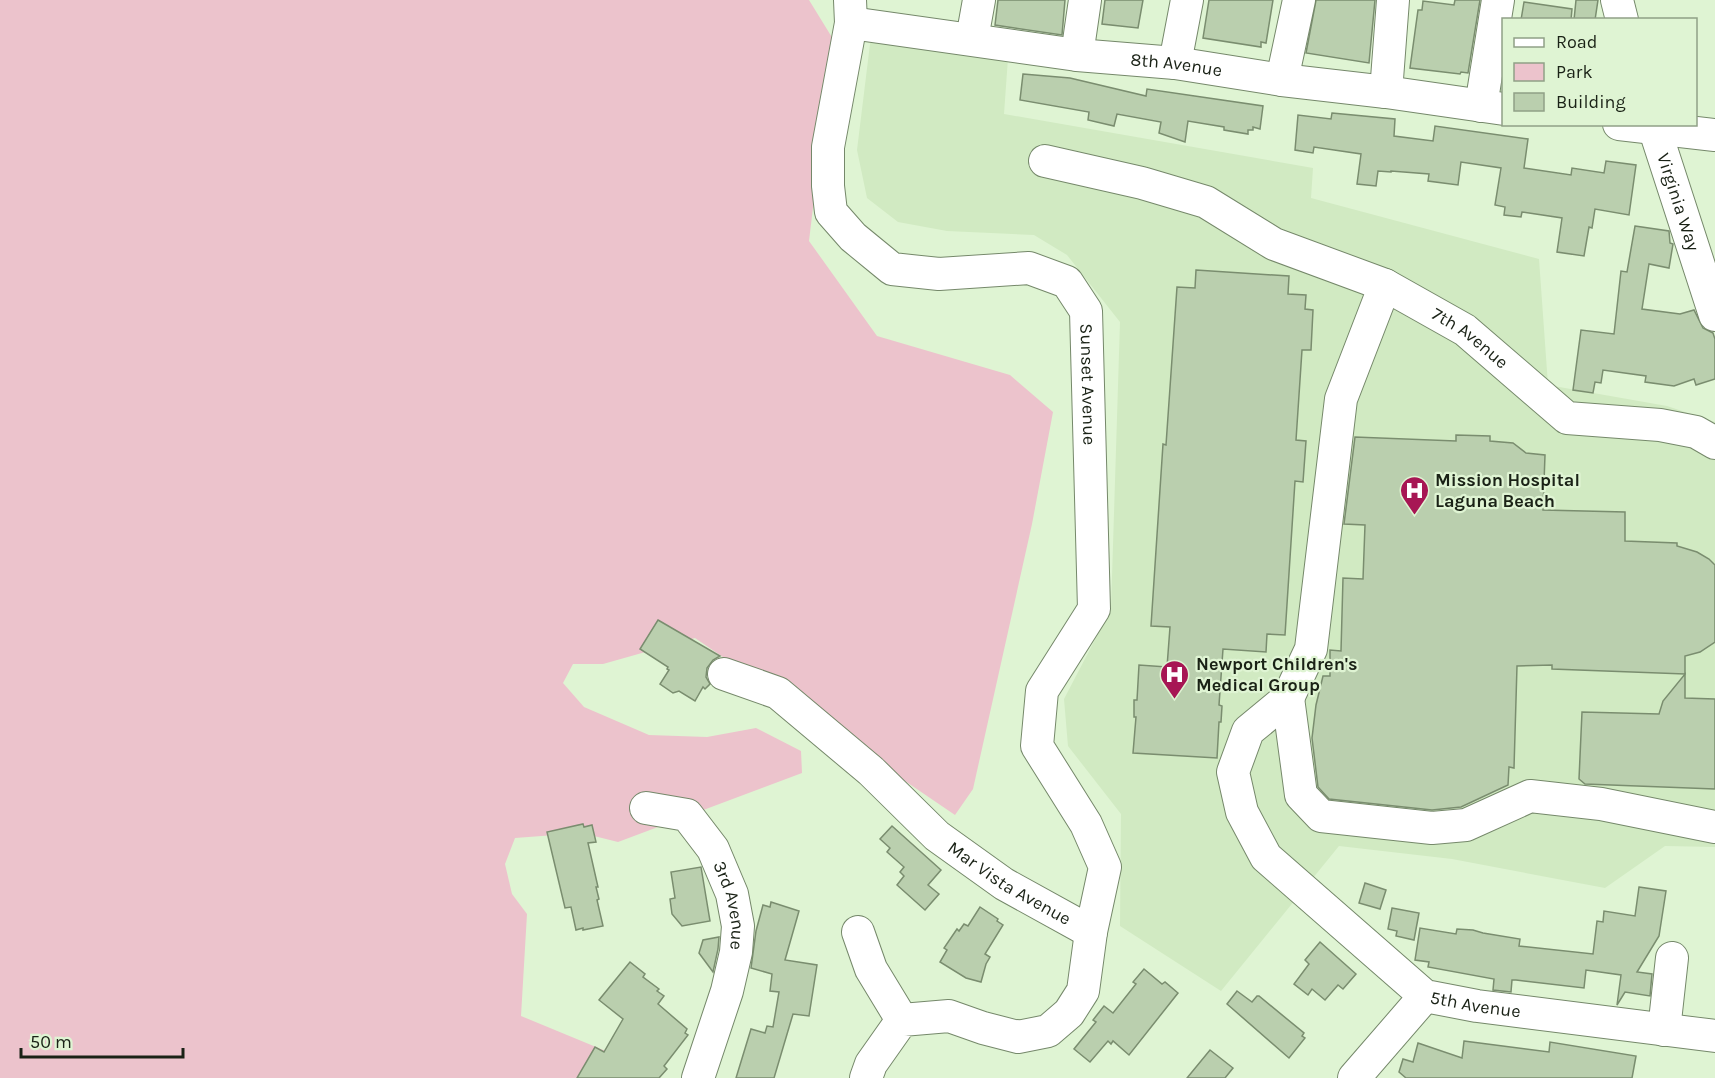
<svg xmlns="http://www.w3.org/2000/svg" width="1715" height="1078" viewBox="0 0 1715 1078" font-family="Karla,sans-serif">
<rect width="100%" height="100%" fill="#dff4d3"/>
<path fill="#d1eac2" d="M871,36L1008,58L1004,114L1313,168L1311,198L1539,259L1548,385L1667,406L1715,422V847L1665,846L1605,888L1452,859L1339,846L1221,991L1120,926L1121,814L1068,746L1064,699L1111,609L1120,322L1067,255L1034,235L947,231L898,222L867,198L857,150Z"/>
<path fill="#ecc3cc" d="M0,0H809L833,39L809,241L877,336L1010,375L1053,412L1032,524L973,789L955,815L695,638L603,664H573L563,683L584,707L649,735L707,737L756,728L801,751L802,773L618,842L582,833L515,838L505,864L512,894L527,914L521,1016L613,1054L595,1078H0Z"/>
<g fill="#bacfae" stroke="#7a8d6f" stroke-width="1.5">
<path d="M998,0H1065L1062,35L995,25Z"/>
<path d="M1105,0H1143L1138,28L1102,24Z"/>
<path d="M1209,0H1273L1266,43L1261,42V47L1203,38Z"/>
<path d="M1316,0H1375L1369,63L1306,53Z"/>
<path d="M1455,0H1480L1468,73L1461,72L1460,74L1410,68L1418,10H1422L1423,1L1454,5Z"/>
<path d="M1576,0H1598L1595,20H1574Z"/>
<path d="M1524,2L1572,9L1571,20H1521Z"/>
<path d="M1023,74L1070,78L1146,96L1147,89L1263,106L1260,129L1253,127V130H1248V134L1224,130V127L1188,121L1185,142L1159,133L1161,122L1117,114L1114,126L1088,120L1089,112L1020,100Z"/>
<path d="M1332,113L1395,119L1394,136L1433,141L1435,126L1528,139L1524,168L1571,175L1572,168L1604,173L1606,161L1636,165L1629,215L1595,209L1592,228L1589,227L1584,256L1557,252L1562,218L1522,212L1521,217L1504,215L1505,207L1495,205L1501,168L1461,162L1458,185L1428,181L1429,174L1391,171V172L1378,171L1376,186L1357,184L1361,154L1314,147L1313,153L1295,150L1298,115L1331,119Z"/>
<path d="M1635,226L1669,231L1670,243L1673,244L1669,268L1649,264L1642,309L1680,314L1694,310L1703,328L1713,333L1715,339V379L1696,385L1694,379L1674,386L1645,382L1646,376L1603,370L1601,383L1595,382L1593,393L1573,390L1581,330L1614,334L1621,271L1627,272Z"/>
<path d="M1196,270L1289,276L1288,294L1306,295L1305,309L1313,310L1311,350H1302L1296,440L1306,441L1303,482L1295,481L1285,635L1267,634L1266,652L1223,649L1219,705L1222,706L1221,722H1219L1217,758L1133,753L1136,717H1134V700H1137L1139,665L1167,667L1170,627L1151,626L1163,444L1166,445L1177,287L1195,288Z"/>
<path d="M1456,435L1490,436V441L1513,443L1526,453L1545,455L1543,510L1625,512V541L1677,543V546L1697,552L1709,559L1715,565V642L1700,652L1685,656V674L1552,669V665L1517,666L1514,768L1509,767L1508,785L1461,807L1432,810L1329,799L1318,787L1312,738L1316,705L1323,676H1330V650L1341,651L1343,578L1363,579L1365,525L1344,524L1355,437L1456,441Z"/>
<path d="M658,620L720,656L713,660L707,668L706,677L710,684L705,689L703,687L695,701L679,691L673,693L660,684L669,670L667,669L668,667L640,649Z"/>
<path d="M1685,674V698L1715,699V789L1585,784L1579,779L1582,712L1659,714L1663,701Z"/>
<path d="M583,824L584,827L592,825L596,842L588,843L598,887H596L599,899L597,900L603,926L583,930V928L576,930L571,907L565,908L547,832Z"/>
<path d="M892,826L941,870L928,885L939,894L925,910L897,885L904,876L900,872L904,867L887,852L890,848L880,839Z"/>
<path d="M701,867L710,921L682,926L672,914L670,899L675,898L671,872Z"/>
<path d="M1365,883L1386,890L1380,909L1359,903Z"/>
<path d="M1639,887L1666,891L1659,936L1637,972L1652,974L1650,996L1625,992L1617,1005L1621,975L1586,970L1584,988L1516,980H1512L1511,992L1493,990L1494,979L1428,967L1429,962L1415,960L1420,928L1456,934L1457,929L1473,930L1483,933L1520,939L1519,946L1593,954L1597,921L1603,922L1604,911L1635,916Z"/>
<path d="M771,902L799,911L785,960L817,965L809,1016L793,1014L774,1078H736L751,1029L765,1033L767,1026L773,1027L779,992L770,991L772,974L751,968L756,931L763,905L770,907Z"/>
<path d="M980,907L998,919L997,921L1003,925L985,954L990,957L986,964L981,982L966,978L940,962L947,950L944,948L957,929L959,931L964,924L968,926Z"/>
<path d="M1392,908L1419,913L1414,940L1396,936L1397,931L1388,929Z"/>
<path d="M719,937L718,949L713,972L699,953L703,940Z"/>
<path d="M1320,942L1356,974L1343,989L1338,985L1325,1000L1312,989L1308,995L1294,984L1309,964L1305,960Z"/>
<path d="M630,962L645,974L643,977L659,989L657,991L664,996L658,1004L687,1029L685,1033L688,1035L664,1066L667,1069L659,1078H577L595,1047L604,1052L623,1019L599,1000Z"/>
<path d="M1144,969L1162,984L1165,982L1178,993L1129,1055L1113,1041L1111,1044L1108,1041L1090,1062L1074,1049L1096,1022L1093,1020L1104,1006L1113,1013L1136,984L1133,982Z"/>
<path d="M1237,991L1252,1002L1257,996H1259L1304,1033L1302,1036L1305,1038L1289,1058L1227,1004Z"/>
<path d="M1464,1041L1549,1052L1550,1042L1636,1056L1632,1078H1406L1399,1072L1403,1059L1413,1062L1418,1043L1462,1058Z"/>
<path d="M1210,1050L1233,1068L1225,1078H1187Z"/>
</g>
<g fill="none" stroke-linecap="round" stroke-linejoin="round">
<defs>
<g id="minor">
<path id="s1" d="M850,0L851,23L828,147V186L831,212L853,237L892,269L939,274L1029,268L1067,282L1086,311L1094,609L1042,691L1037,746L1086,824L1105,867L1091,932L1083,991L1069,1013L1048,1031L1018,1037L983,1028L949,1016L902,1020L871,1064L866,1078"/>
<path d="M1617,0L1622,20"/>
<path id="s2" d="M851,23L1077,55L1175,63L1282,80L1386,92L1504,109"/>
<path d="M972,39L979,0"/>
<path d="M1077,55L1085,0"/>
<path d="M1175,63L1187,0"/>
<path d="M1282,80L1299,0"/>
<path d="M1386,92L1393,0"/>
<path d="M1481,106L1498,0"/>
<path d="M1619,124L1715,135"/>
<path id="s3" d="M1653,124L1715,315"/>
<path id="s4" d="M1045,161L1142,183L1206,202L1274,244L1385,285L1465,330L1567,418L1660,425L1696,432L1715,443"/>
<path id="s5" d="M1385,285L1341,399L1311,649L1288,698L1248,731L1233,772L1242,812L1266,857L1425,996L1477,1006L1715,1036"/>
<path id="s6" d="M724,674L778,693L871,771L937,836L1004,884L1091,932"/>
<path d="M1288,698L1301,795L1321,816L1432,828L1466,825L1530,796L1601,804L1715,827"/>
<path id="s7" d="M646,808L687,815L713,849L732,894L738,926L736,952L727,991L698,1078"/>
<path d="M858,932L871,969L902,1020"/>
<path d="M1664,1030L1672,958"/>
<path d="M1354,1078L1425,996"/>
</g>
</defs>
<use href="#minor" stroke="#75886a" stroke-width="34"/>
<use href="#minor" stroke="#fff" stroke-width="32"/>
</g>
<defs>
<symbol id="hospital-pin" viewBox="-11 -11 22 30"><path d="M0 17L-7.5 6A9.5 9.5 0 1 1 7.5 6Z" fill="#a71654" stroke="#dff4d3"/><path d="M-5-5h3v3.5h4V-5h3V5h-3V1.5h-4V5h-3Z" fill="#fff"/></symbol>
</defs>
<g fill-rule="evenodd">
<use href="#hospital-pin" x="1398" y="474" width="33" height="45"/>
<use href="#hospital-pin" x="1158" y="658" width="33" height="45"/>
</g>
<g text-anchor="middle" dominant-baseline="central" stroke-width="4.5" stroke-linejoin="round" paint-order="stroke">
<g font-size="18" fill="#1a2216" stroke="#dff4d3">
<text stroke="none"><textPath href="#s2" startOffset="328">8th Avenue</textPath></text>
<text stroke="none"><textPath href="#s3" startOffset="82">Virginia Way</textPath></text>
<text stroke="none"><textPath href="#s4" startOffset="465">7th Avenue</textPath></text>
<text stroke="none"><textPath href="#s1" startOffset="584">Sunset Avenue</textPath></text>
<text stroke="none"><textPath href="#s6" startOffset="358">Mar Vista Avenue</textPath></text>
<text stroke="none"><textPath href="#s7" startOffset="144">3rd Avenue</textPath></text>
<text stroke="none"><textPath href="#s5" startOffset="878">5th Avenue</textPath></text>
</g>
<g font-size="18" font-weight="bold" fill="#1a2216" stroke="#dff4d3" text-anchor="start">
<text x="1435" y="480">Mission Hospital<tspan x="1435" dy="21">Laguna Beach</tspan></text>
<text x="1196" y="664">Newport Children's<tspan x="1196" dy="21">Medical Group</tspan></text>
</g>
</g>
<rect x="1502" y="18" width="195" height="108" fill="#dff4d3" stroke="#90a087" stroke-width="1.5"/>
<rect x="1514" y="38" width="30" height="9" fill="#ffffff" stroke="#90a087" stroke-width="1.5"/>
<text x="1556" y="48" font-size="18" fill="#1a2216">Road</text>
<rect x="1514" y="63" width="30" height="18" fill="#ecc3cc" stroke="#90a087" stroke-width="1.5"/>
<text x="1556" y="78" font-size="18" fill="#1a2216">Park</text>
<rect x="1514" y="93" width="30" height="18" fill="#bacfae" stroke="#90a087" stroke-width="1.5"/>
<text x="1556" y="108" font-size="18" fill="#1a2216">Building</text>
<path d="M21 1048v9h162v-9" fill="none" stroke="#1a2216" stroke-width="3"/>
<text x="30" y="1048" font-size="18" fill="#1a2216" stroke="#dff4d3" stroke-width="4.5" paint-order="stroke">50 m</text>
</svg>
